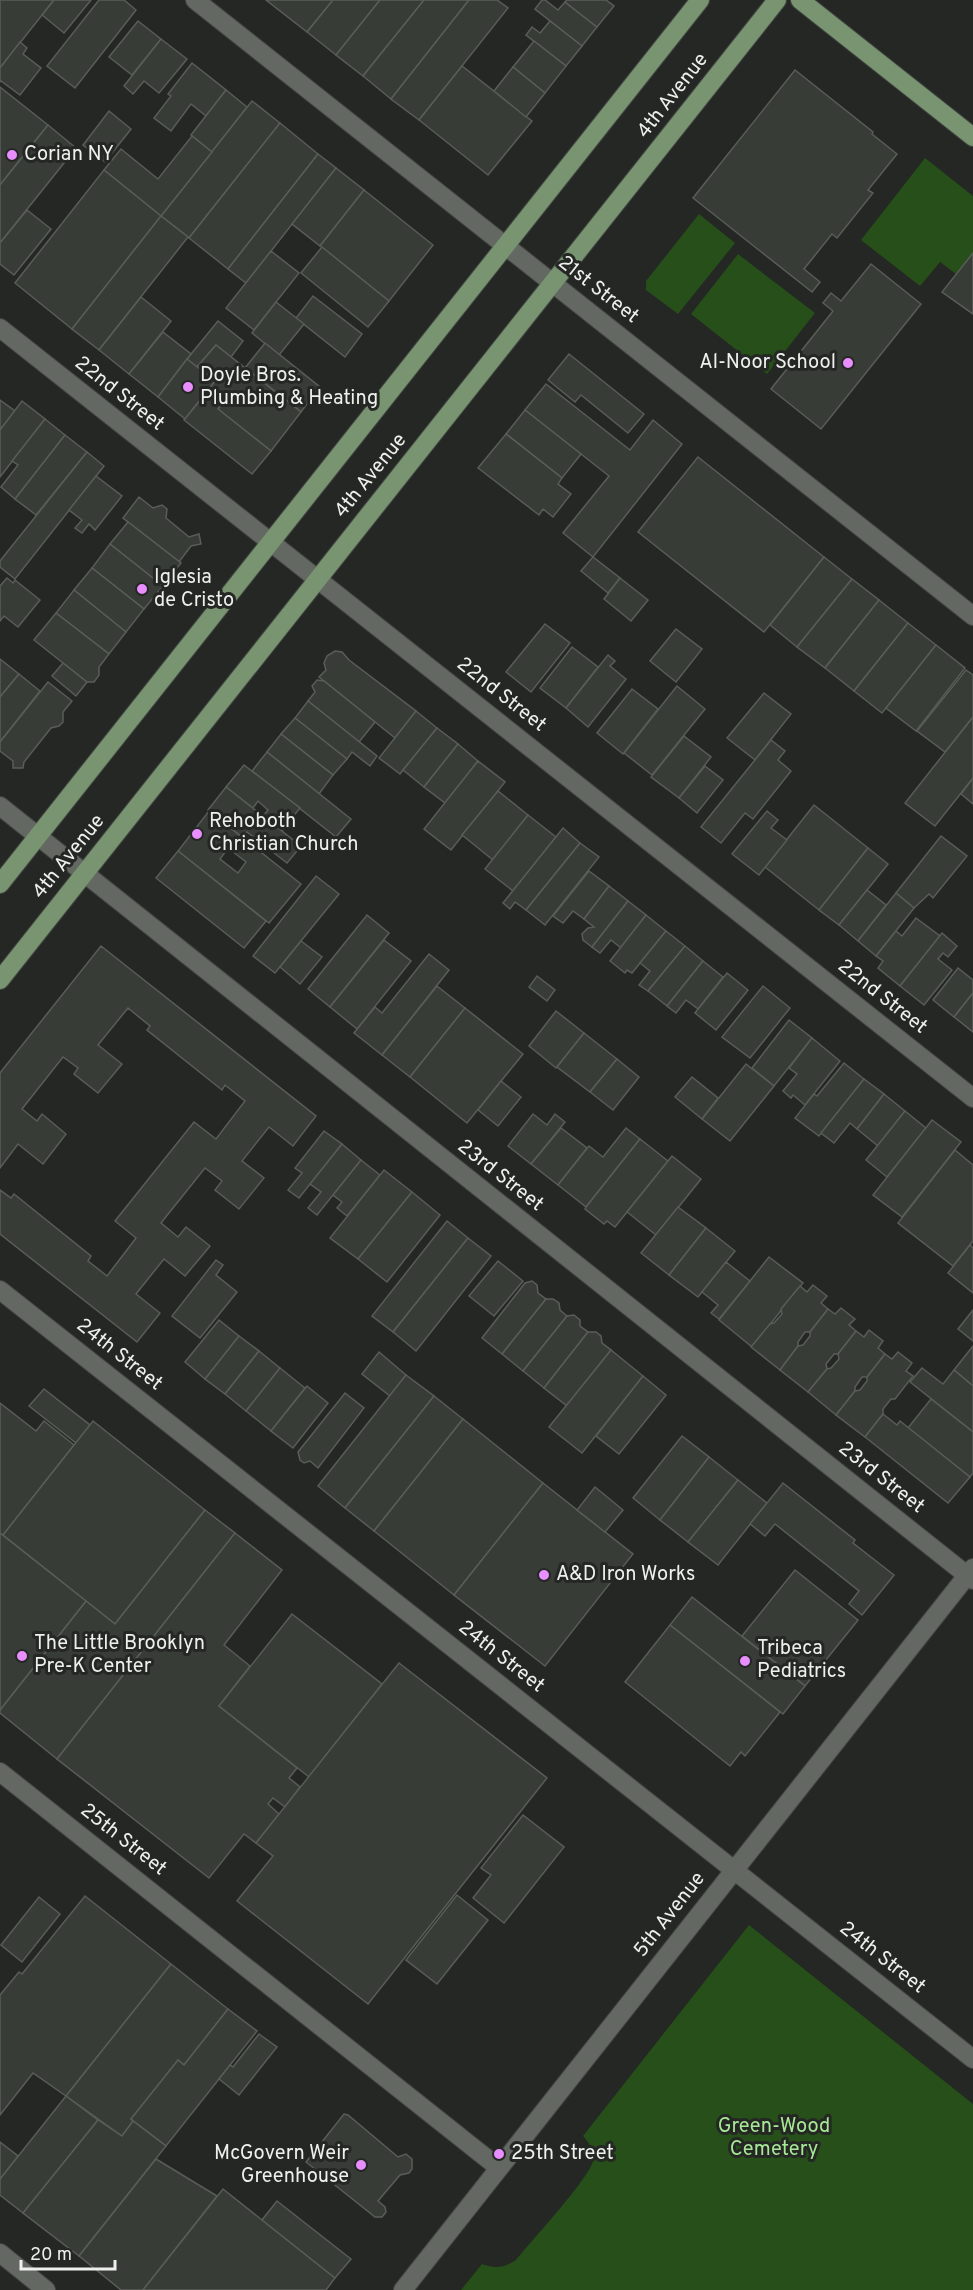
<svg xmlns="http://www.w3.org/2000/svg" width="973" height="2290" viewBox="0 0 973 2290" font-family="Overpass,sans-serif">
<rect width="100%" height="100%" fill="#242723"/>
<g fill="#264f1a">
<path d="M925,158L973,196V253L956,274L940,262L920,286L861,240Z"/>
<path d="M699,214L735,243L678,314L646,290V281Z"/>
<path d="M738,254L815,313L767,374L691,314Z"/>
<path d="M749,1925L973,2104V2290H461L482,2264C495,2269 504,2268 516,2260C531,2241 588,2180 593,2161C595,2151 590,2144 583,2136Z"/>
</g>
<g fill="#383c37" stroke="#595d58" stroke-width="1.5" fill-rule="evenodd">
<path d="M0,0H54L0,68Z"/>
<path d="M54,0H91L64,33L42,15Z"/>
<path d="M99,0H124L136,10L75,88L47,66Z"/>
<path d="M266,0H333L307,32Z"/>
<path d="M333,0H380L336,55L307,32Z"/>
<path d="M380,0H424L363,76L336,55Z"/>
<path d="M424,0H469L391,99L363,76Z"/>
<path d="M469,0H497L508,8L419,120L391,99Z"/>
<path d="M542,0H545L558,10L565,2L597,27L582,46L535,9Z"/>
<path d="M567,0H606L614,6L597,27L565,2Z"/>
<path d="M138,21L161,39L132,75L109,57Z"/>
<path d="M550,21L582,46L566,66L526,35L532,27L540,33Z"/>
<path d="M161,39L187,59L159,93L144,81L133,94L124,86Z"/>
<path d="M534,41L566,66L545,93L513,67Z"/>
<path d="M20,42L27,48L23,54L41,68L20,95L1,81L0,82V68Z"/>
<path d="M192,63L226,90L206,116L191,104L171,131L154,118L171,96L168,94Z"/>
<path d="M462,66L532,121L488,175L419,120Z"/>
<path d="M513,67L545,93L526,117L494,91Z"/>
<path d="M795,70L873,132L872,134L897,154L868,190L873,193L837,238L832,234L804,269L820,282L812,292L693,198Z"/>
<path d="M0,87L48,125L0,185Z"/>
<path d="M226,90L247,107L212,152L191,135Z"/>
<path d="M252,101L280,123L189,238L161,216Z"/>
<path d="M109,111L131,129L105,162L83,145Z"/>
<path d="M280,123L318,154L228,269L189,238Z"/>
<path d="M48,125L76,148L0,243V185Z"/>
<path d="M192,136L212,152L161,216L104,170L121,149L158,179Z"/>
<path d="M318,154L336,168L246,283L228,269Z"/>
<path d="M336,168L364,190L320,246L292,224Z"/>
<path d="M104,170L161,216L72,329L15,283Z"/>
<path d="M364,190L433,245L389,301L320,246Z"/>
<path d="M27,210L51,229L14,275L0,264V243Z"/>
<path d="M161,216L188,237L99,350L72,329Z"/>
<path d="M322,247L389,301L368,327L301,273Z"/>
<path d="M271,251L299,273L254,330L226,308Z"/>
<path d="M973,253V314L942,292Z"/>
<path d="M871,264L921,304L821,429L771,389L833,311L823,303L831,293L841,301Z"/>
<path d="M313,296L362,334L345,357L296,318Z"/>
<path d="M141,297L171,321L129,374L99,350Z"/>
<path d="M276,302L304,324L279,355L252,333Z"/>
<path d="M218,321L243,341L231,357L216,345L197,367L187,359Z"/>
<path d="M163,332L191,354L158,397L129,374Z"/>
<path d="M265,343L320,387L301,412L245,368Z"/>
<path d="M216,345L301,412L271,451L218,409L222,404L207,392L215,381L197,367Z"/>
<path d="M569,354L644,414L628,433L581,395L575,402L548,380Z"/>
<path d="M187,359L215,381L185,419L158,397Z"/>
<path d="M546,384L630,450L653,420L682,444L593,557L563,533L609,476L525,410Z"/>
<path d="M207,392L222,404L218,409L271,451L252,474L184,420Z"/>
<path d="M0,400L15,411L0,430Z"/>
<path d="M22,401L45,419L0,477V430Z"/>
<path d="M525,410L581,454L562,478L506,434Z"/>
<path d="M45,419L65,435L15,499L1,487L18,465L12,461Z"/>
<path d="M506,434L562,478L558,484L571,494L553,517L543,509L539,515L478,468Z"/>
<path d="M65,435L87,452L36,515L15,499Z"/>
<path d="M87,452L104,466L15,579L0,567V561Z"/>
<path d="M698,457L824,557L764,632L638,532Z"/>
<path d="M96,476L122,496L95,530L89,524L82,533L75,528L82,520L69,510Z"/>
<path d="M139,497L153,508L162,505L167,509L166,518L189,537L199,534L201,544L191,546L179,562L123,518Z"/>
<path d="M128,522L181,563L163,586L110,544Z"/>
<path d="M110,544L163,586L144,609L92,568Z"/>
<path d="M593,557L620,578L608,593L581,571Z"/>
<path d="M824,557L852,579L797,647L770,625Z"/>
<path d="M92,568L144,609L126,632L74,590Z"/>
<path d="M7,578L13,583L15,580L40,600L18,627L4,616L0,621V586Z"/>
<path d="M620,578L648,600L631,621L604,599Z"/>
<path d="M852,579L879,600L825,668L797,647Z"/>
<path d="M74,590L126,632L109,654L56,613Z"/>
<path d="M879,600L908,623L854,691L825,668Z"/>
<path d="M56,613L109,654L99,667V675L94,682H87L34,640Z"/>
<path d="M908,623L936,645L882,713L854,691Z"/>
<path d="M545,624L570,643L531,692L506,672Z"/>
<path d="M676,629L702,649L676,682L650,661Z"/>
<path d="M936,645L965,668L916,731L886,708Z"/>
<path d="M572,647L598,667L566,708L540,688Z"/>
<path d="M335,651L342,652L349,660L416,711L395,738L319,677L326,670L324,663L327,656Z"/>
<path d="M608,655L615,661L610,666L626,679L588,727L566,708Z"/>
<path d="M0,659L19,674L0,697Z"/>
<path d="M63,663L87,682L76,696L52,676Z"/>
<path d="M966,670L973,675V717L945,752L917,731Z"/>
<path d="M19,674L40,691L0,742V697Z"/>
<path d="M317,680L324,681L375,722L359,742L308,701L315,692L312,686Z"/>
<path d="M48,682L72,701L63,712V722L59,726L51,728L24,762L23,768H13V761L0,751V742Z"/>
<path d="M677,686L705,709L652,775L624,753Z"/>
<path d="M632,689L658,709L623,754L597,733Z"/>
<path d="M764,693L791,714L755,760L727,738Z"/>
<path d="M308,701L377,756L370,766L352,752L347,759L295,718Z"/>
<path d="M416,711L437,728L400,774L379,758Z"/>
<path d="M973,717V778L935,826L905,803Z"/>
<path d="M295,718L347,759L333,775L281,734Z"/>
<path d="M437,728L458,744L424,787L403,770Z"/>
<path d="M281,734L333,775L319,794L267,752Z"/>
<path d="M684,736L711,757L679,798L651,777Z"/>
<path d="M771,740L785,751L778,760L791,771L753,819L745,813L721,843L701,827Z"/>
<path d="M458,744L478,761L445,803L424,787Z"/>
<path d="M267,752L351,819L336,837L252,771Z"/>
<path d="M478,761L505,782L451,850L424,829Z"/>
<path d="M244,765L300,808L282,831L263,816L268,810L258,801L253,808L226,787Z"/>
<path d="M705,766L723,780L697,813L679,798Z"/>
<path d="M973,778V804L961,794Z"/>
<path d="M226,787L301,846L287,863L247,832L242,837L208,810Z"/>
<path d="M498,791L528,815L493,860L462,835Z"/>
<path d="M814,805L868,848L819,910L765,867Z"/>
<path d="M209,811L301,884L269,923L178,851ZM228,848L246,862L238,873L220,859Z"/>
<path d="M767,811L778,820L771,828L787,840L759,875L732,854Z"/>
<path d="M528,815L556,837L513,891L485,869Z"/>
<path d="M563,828L580,843L526,910L515,902L510,909L503,903Z"/>
<path d="M941,836L967,856L933,898L929,894L914,908L896,893Z"/>
<path d="M580,843L599,857L545,925L526,910Z"/>
<path d="M868,848L888,864L839,925L819,910Z"/>
<path d="M178,851L266,921L244,948L156,878Z"/>
<path d="M589,871L609,886L584,919L573,911L563,923L553,916Z"/>
<path d="M316,876L339,894L275,973L253,956Z"/>
<path d="M609,886L628,901L592,947L583,940L582,934L588,928L594,927L584,919Z"/>
<path d="M867,890L886,905L858,941L839,925Z"/>
<path d="M896,893L914,908L876,956L858,941Z"/>
<path d="M628,901L646,915L621,948L611,940L600,953L592,947Z"/>
<path d="M367,915L389,933L330,1007L308,989Z"/>
<path d="M646,915L666,931L632,973L627,970L625,973L610,961Z"/>
<path d="M916,918L940,936L900,986L878,968L883,961L876,956L896,931L902,936Z"/>
<path d="M666,931L685,946L648,991L639,985L650,971L640,963Z"/>
<path d="M942,933L957,946L948,957L943,953L938,959L952,970L924,1005L900,986Z"/>
<path d="M384,940L411,961L357,1029L330,1007Z"/>
<path d="M301,941L322,957L300,984L280,967Z"/>
<path d="M101,946L316,1116L293,1146L269,1127L242,1161L264,1178L239,1209L215,1190L222,1181L205,1168L161,1223L178,1237L186,1227L210,1246L185,1276L164,1259L136,1294L160,1313L137,1342L0,1234V1190L11,1198L14,1194L91,1256L88,1261L107,1276L136,1238L115,1221L194,1122L216,1139L245,1101L225,1085L222,1090L147,1030L150,1026L128,1008L98,1045L122,1064L98,1093L74,1074L78,1068L63,1057L22,1109L37,1121L42,1114L66,1134L43,1164L18,1144L0,1168V1073Z"/>
<path d="M685,946L703,961L667,1006L648,991Z"/>
<path d="M429,954L449,970L382,1055L354,1033L375,1007L382,1013Z"/>
<path d="M703,961L723,977L698,1009L686,1000L676,1013L667,1006Z"/>
<path d="M958,968L973,980V993L954,1017L933,1000Z"/>
<path d="M727,973L748,990L716,1030L695,1013Z"/>
<path d="M537,976L555,990L547,1001L529,987Z"/>
<path d="M437,986L465,1008L410,1077L382,1055Z"/>
<path d="M763,986L790,1008L750,1058L722,1037Z"/>
<path d="M973,993V1032L954,1017Z"/>
<path d="M465,1008L523,1054L467,1123L410,1077Z"/>
<path d="M556,1011L584,1033L556,1068L529,1046Z"/>
<path d="M789,1020L812,1038L774,1086L752,1068Z"/>
<path d="M584,1033L617,1059L590,1092L557,1067Z"/>
<path d="M812,1038L840,1061L805,1105L793,1095L791,1098L783,1091L797,1074L789,1068Z"/>
<path d="M617,1059L639,1077L613,1110L590,1092Z"/>
<path d="M844,1063L864,1079L819,1136L795,1118L814,1094L817,1096Z"/>
<path d="M746,1064L774,1086L730,1141L702,1119Z"/>
<path d="M692,1077L718,1098L702,1119L675,1097Z"/>
<path d="M864,1079L884,1094L857,1129L850,1123L834,1143L821,1133Z"/>
<path d="M501,1081L521,1097L498,1126L478,1110Z"/>
<path d="M884,1094L905,1111L878,1146L857,1129Z"/>
<path d="M905,1111L926,1128L887,1177L866,1160Z"/>
<path d="M533,1114L547,1125L555,1114L565,1122L531,1164L508,1146Z"/>
<path d="M932,1120L961,1142L902,1217L873,1195Z"/>
<path d="M561,1128L587,1148L558,1185L531,1164Z"/>
<path d="M626,1128L640,1139L586,1207L558,1185L589,1146L603,1157Z"/>
<path d="M324,1131L342,1144L299,1198L288,1190L302,1173L295,1168Z"/>
<path d="M640,1139L668,1161L615,1227L607,1221L604,1224L585,1209L586,1207Z"/>
<path d="M342,1144L361,1160L317,1215L308,1208L321,1192L310,1184Z"/>
<path d="M955,1150L973,1165V1241L953,1266L898,1223Z"/>
<path d="M672,1156L701,1179L656,1235L627,1212Z"/>
<path d="M361,1160L380,1175L347,1216L337,1208L342,1202L333,1195Z"/>
<path d="M384,1170L412,1192L358,1259L330,1238Z"/>
<path d="M412,1192L440,1215L387,1282L358,1259Z"/>
<path d="M678,1207L706,1228L669,1275L641,1253Z"/>
<path d="M447,1221L468,1238L393,1332L372,1316Z"/>
<path d="M706,1228L735,1251L698,1297L669,1275Z"/>
<path d="M468,1238L491,1256L416,1351L393,1332Z"/>
<path d="M970,1245L973,1248V1293L948,1273Z"/>
<path d="M769,1257L803,1283L752,1347L719,1320Z"/>
<path d="M216,1260L223,1265L216,1275L237,1292L200,1338L172,1316Z"/>
<path d="M498,1261L523,1281L494,1316L469,1296Z"/>
<path d="M726,1262L750,1281L719,1319L711,1313L718,1305L702,1292Z"/>
<path d="M532,1281L537,1285L538,1293L546,1299L502,1354L482,1338L525,1283Z"/>
<path d="M813,1285L827,1296L821,1303L828,1309L810,1332H805L798,1342V1346L780,1370L751,1347L770,1324L774,1323L782,1314L781,1309L800,1286L807,1292Z"/>
<path d="M546,1299H553L559,1303L560,1310L567,1316L523,1371L502,1354Z"/>
<path d="M841,1308L855,1319L849,1325L856,1331L838,1354H834L826,1364L827,1369L808,1392L780,1370L798,1346L803,1345L810,1336V1332L828,1309L835,1314Z"/>
<path d="M973,1310V1341L958,1329Z"/>
<path d="M574,1315L580,1320V1326L588,1332L544,1388L523,1371L567,1316Z"/>
<path d="M219,1320L239,1336L205,1379L185,1362Z"/>
<path d="M869,1330L883,1341L878,1348L885,1354L867,1377H862L855,1387V1391L836,1415L808,1392L827,1369L831,1368L839,1359L838,1354L856,1331L864,1337Z"/>
<path d="M588,1332H596L601,1336L602,1343L611,1350L567,1406L544,1388Z"/>
<path d="M239,1336L259,1351L225,1394L205,1379Z"/>
<path d="M973,1346V1386L954,1370Z"/>
<path d="M611,1350L643,1376L582,1453L549,1427Z"/>
<path d="M259,1351L280,1368L246,1411L225,1394Z"/>
<path d="M379,1352L406,1375L390,1396L362,1374Z"/>
<path d="M898,1352L912,1363L906,1371L913,1376L895,1399H891L883,1409V1414L865,1437L836,1415L855,1391L860,1390L867,1381V1377L885,1354L892,1359Z"/>
<path d="M280,1368L305,1388L271,1431L246,1411Z"/>
<path d="M922,1368L943,1384L954,1370L973,1386V1432L910,1382Z"/>
<path d="M406,1375L434,1396L345,1508L318,1486Z"/>
<path d="M643,1376L666,1395L619,1454L596,1436Z"/>
<path d="M307,1386L328,1403L293,1448L271,1431Z"/>
<path d="M44,1389L90,1425L76,1443L29,1406Z"/>
<path d="M345,1393L364,1408L318,1468L310,1461L304,1463L300,1460L298,1452Z"/>
<path d="M434,1396L463,1419L374,1531L345,1508Z"/>
<path d="M931,1399L973,1432V1473L970,1477L908,1428Z"/>
<path d="M0,1403L36,1431L44,1421L74,1445L3,1535L0,1533Z"/>
<path d="M883,1414L897,1425L900,1421L970,1477L948,1503L865,1437Z"/>
<path d="M463,1419L543,1483L454,1595L374,1531Z"/>
<path d="M93,1421L205,1510L115,1624L3,1535Z"/>
<path d="M682,1436L709,1457L660,1520L633,1498Z"/>
<path d="M709,1457L738,1480L688,1542L660,1520Z"/>
<path d="M738,1480L767,1503L718,1565L688,1542Z"/>
<path d="M543,1483L633,1554L545,1666L454,1595Z"/>
<path d="M783,1483L855,1540L853,1543L894,1575L862,1615L849,1604L859,1591L775,1524L765,1536L750,1524Z"/>
<path d="M595,1487L623,1510L605,1532L577,1510Z"/>
<path d="M205,1510L235,1533L57,1759L0,1713V1710L86,1601L115,1624Z"/>
<path d="M0,1533L86,1601L0,1710Z"/>
<path d="M235,1533L282,1570L224,1645L250,1666L219,1706L297,1768L289,1778L300,1787L285,1807L273,1798L268,1804L279,1814L256,1843L244,1834L209,1878L57,1759Z"/>
<path d="M795,1570L858,1620L805,1686L742,1636Z"/>
<path d="M692,1597L805,1686L783,1714L670,1625Z"/>
<path d="M292,1614L382,1684L309,1777L219,1706Z"/>
<path d="M670,1625L780,1712L745,1756L741,1752L730,1766L625,1682Z"/>
<path d="M399,1663L547,1778L368,2004L237,1901L273,1856L256,1843Z"/>
<path d="M523,1815L564,1847L504,1923L473,1898L491,1875L481,1868Z"/>
<path d="M457,1895L488,1920L437,1984L406,1960Z"/>
<path d="M85,1896L171,1964L66,2096L33,2073L0,2115V1995L19,1972L22,1974Z"/>
<path d="M39,1897L60,1914L22,1962L1,1945Z"/>
<path d="M171,1964L228,2009L184,2065L178,2060L131,2119L133,2121L122,2136L66,2096Z"/>
<path d="M228,2009L257,2031L166,2146L131,2119L178,2060L184,2065Z"/>
<path d="M259,2034L277,2047L239,2095L219,2079L230,2065L233,2067Z"/>
<path d="M66,2096L98,2120L23,2213L0,2195V2179Z"/>
<path d="M344,2114L348,2115L398,2157L406,2154L412,2159V2169L409,2173L400,2175L378,2201L385,2207L386,2212L382,2217H375L306,2162Z"/>
<path d="M98,2120L122,2136L133,2121L166,2146L79,2256L23,2213Z"/>
<path d="M0,2142L18,2156L0,2179Z"/>
<path d="M156,2159L217,2196L143,2290H121L79,2256Z"/>
<path d="M223,2189L335,2278L326,2290H143Z"/>
<path d="M277,2201L351,2259L335,2278L262,2220Z"/>
</g>
<g fill="none" stroke-linecap="round" stroke-linejoin="round">
<defs>
<g id="minor">
<path d="M195,0L973,616"/>
<path d="M0,328L973,1098"/>
<path d="M0,806L973,1580"/>
<path d="M0,1290L973,2059"/>
<path d="M0,1772L499,2168"/>
<path d="M0,2253L46,2290"/>
<path d="M403,2290L973,1568"/>
</g>
<g id="major">
<path d="M800,0L973,137"/>
<path d="M0,884L700,0"/>
<path d="M0,980L777,0"/>
</g>
</defs>
<use href="#minor" stroke="#434642" stroke-width="20"/>
<use href="#major" stroke="#434642" stroke-width="20"/>
<use href="#minor" stroke="#646863" stroke-width="18"/>
<use href="#major" stroke="#789471" stroke-width="18"/>
</g>
<g fill="#e88eff" stroke="#242723" stroke-width="2">
<circle cx="12" cy="155" r="6"/>
<circle cx="848" cy="363" r="6"/>
<circle cx="188" cy="387" r="6"/>
<circle cx="142" cy="589" r="6"/>
<circle cx="197" cy="834" r="6"/>
<circle cx="544" cy="1575" r="6"/>
<circle cx="22" cy="1656" r="6"/>
<circle cx="745" cy="1661" r="6"/>
<circle cx="499" cy="2154" r="6"/>
<circle cx="361" cy="2165" r="6"/>
</g>
<g text-anchor="middle" dominant-baseline="central" stroke-width="6" stroke-linejoin="round" paint-order="stroke">
<g font-size="20" fill="#eef0ed" stroke="#242723">
<text transform="translate(673 96) rotate(-52)">4th Avenue</text>
<text transform="translate(598 290) rotate(38)">21st Street</text>
<text transform="translate(119 394) rotate(38)">22nd Street</text>
<text transform="translate(371 476) rotate(-51)">4th Avenue</text>
<text transform="translate(501 695) rotate(38)">22nd Street</text>
<text transform="translate(69 857) rotate(-51)">4th Avenue</text>
<text transform="translate(882 997) rotate(38)">22nd Street</text>
<text transform="translate(500 1176) rotate(38)">23rd Street</text>
<text transform="translate(119 1355) rotate(38)">24th Street</text>
<text transform="translate(881 1478) rotate(38)">23rd Street</text>
<text transform="translate(501 1657) rotate(38)">24th Street</text>
<text transform="translate(123 1840) rotate(38)">25th Street</text>
<text transform="translate(670 1915) rotate(-52)">5th Avenue</text>
<text transform="translate(882 1958) rotate(38)">24th Street</text>
</g>
<g font-size="20" fill="#eef0ed" stroke="#242723" text-anchor="start">
<text x="24" y="155">Corian NY</text>
<text x="836" y="363" text-anchor="end">Al-Noor School</text>
<text x="200" y="376">Doyle Bros.<tspan x="200" dy="23">Plumbing &amp; Heating</tspan></text>
<text x="154" y="578">Iglesia<tspan x="154" dy="23">de Cristo</tspan></text>
<text x="209" y="822">Rehoboth<tspan x="209" dy="23">Christian Church</tspan></text>
<text x="556" y="1575">A&amp;D Iron Works</text>
<text x="34" y="1644">The Little Brooklyn<tspan x="34" dy="23">Pre-K Center</tspan></text>
<text x="757" y="1649">Tribeca<tspan x="757" dy="23">Pediatrics</tspan></text>
<text x="349" y="2154" text-anchor="end">McGovern Weir<tspan x="349" dy="23">Greenhouse</tspan></text>
<text x="511" y="2154">25th Street</text>
</g>
<g font-size="20" fill="#a7e896" stroke="#242723">
<text x="774" y="2127">Green-Wood<tspan x="774" dy="23">Cemetery</tspan></text>
</g>
</g>
<path d="M21 2260v9h94v-9" fill="none" stroke="#eef0ed" stroke-width="3"/>
<text x="30" y="2260" font-size="18" fill="#eef0ed" stroke="#242723" stroke-width="4.5" paint-order="stroke">20 m</text>
</svg>
